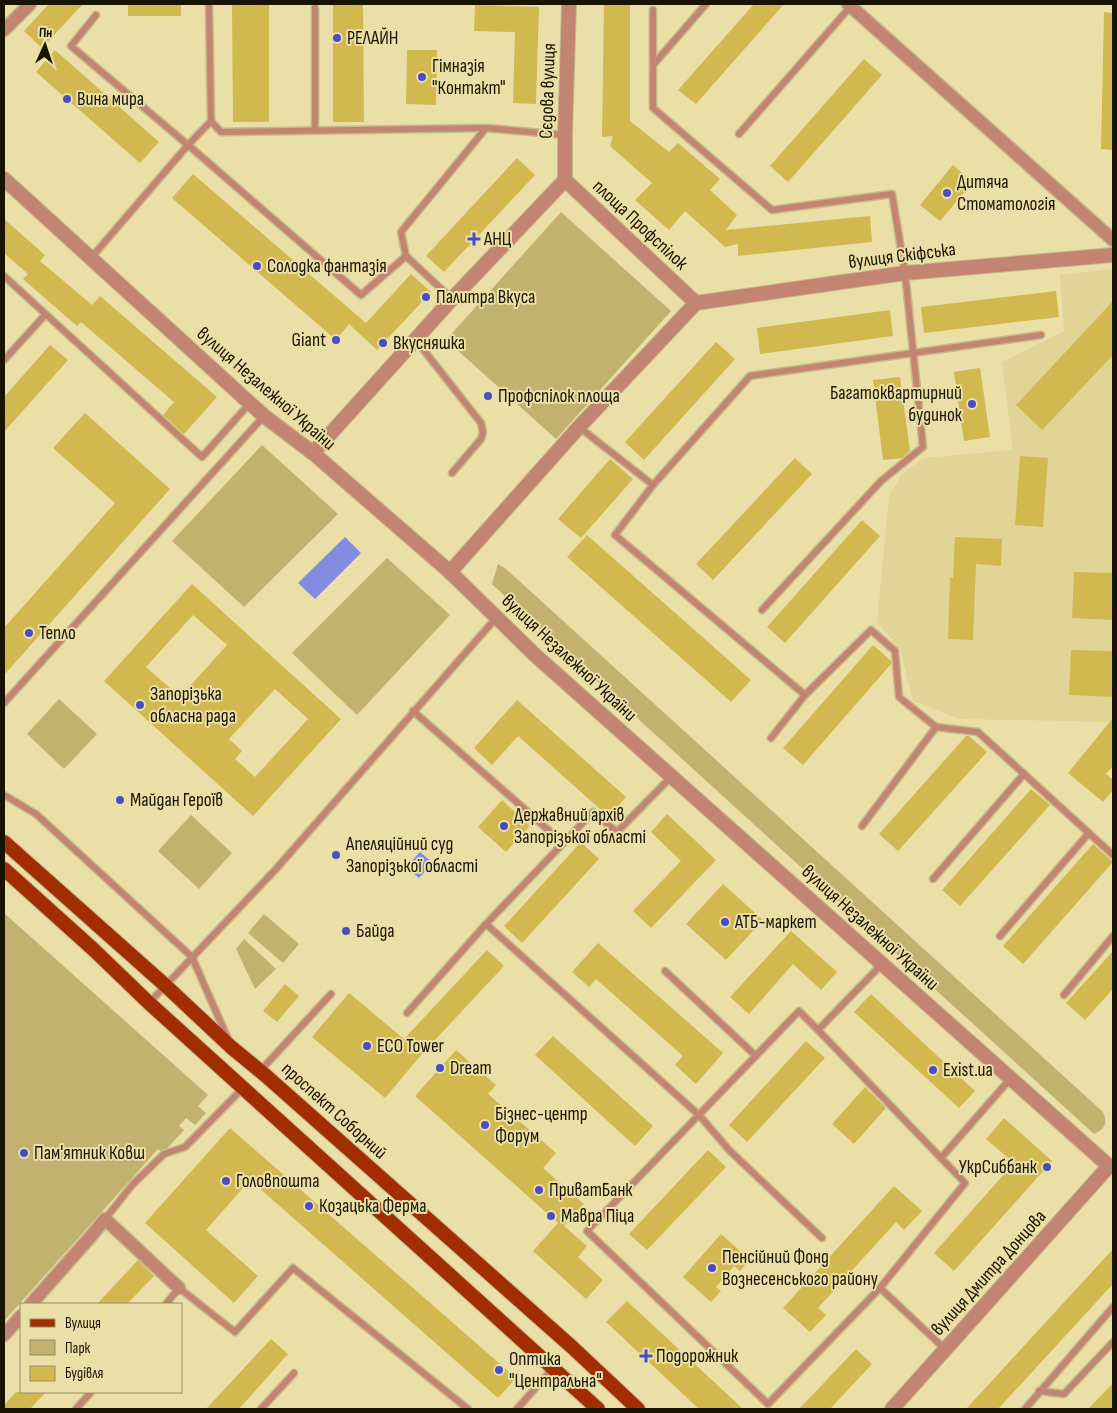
<svg xmlns="http://www.w3.org/2000/svg" width="1117" height="1413" viewBox="0 0 1117 1413" font-family="'Sofia Sans Condensed',sans-serif">
<rect width="100%" height="100%" fill="#ebdfa8"/>
<path fill="#e2d496" d="M1113,269V722L959,719L913,701L900,649L877,622L889,496L902,474L923,458L1013,450L1002,362L1064,331L1060,275Z"/>
<g fill="#c1b26f">
<path d="M561,212L671,311L556,439L446,340Z"/>
<path d="M262,445L338,514L244,607L172,541Z"/>
<path d="M387,558L450,615L357,715L292,653Z"/>
<path d="M498,564L506,569L1103,1112C1108,1123 1105,1129 1094,1134L546,635L492,584Z"/>
<path d="M59,699L97,734L64,769L27,734Z"/>
<path d="M191,815L232,853L199,889L158,851Z"/>
<path d="M4,913L208,1095L198,1106L206,1113L195,1125L186,1118L179,1126L184,1130L163,1153L158,1149L4,1321Z"/>
<path d="M264,914L299,944L283,963L248,933Z"/>
<path d="M244,939L276,969L255,989L236,949Z"/>
</g>
<g fill="#808be1">
<path d="M345,537L361,553L315,599L298,583Z"/>
<path d="M420,852L433,863L419,878L406,867Z"/>
</g>
<g fill="#d1b94f" fill-rule="evenodd">
<path d="M49,4H83L42,48L24,31Z"/>
<rect x="128" y="4" width="53" height="12"/>
<path d="M232,4H269V122H233Z"/>
<path d="M604,4H630V121L669,152L678,143L720,179L710,190L737,215L726,230L870,216L872,242L738,256V244L725,247L685,211L669,230L635,200L652,183L610,146L613,136L602,137Z"/>
<path d="M754,4H784L696,104L678,90Z"/>
<path d="M333,5H363L364,122H333Z"/>
<path d="M475,5L539,7L536,104L513,103L515,32L474,31Z"/>
<path d="M1104,12L1113,13V150L1101,149Z"/>
<path d="M55,50L159,142L140,163L36,72Z"/>
<path d="M407,50H437L436,105L406,104Z"/>
<path d="M864,59L882,75L788,182L770,166Z"/>
<path d="M517,158L535,175L444,272L426,256Z"/>
<path d="M953,165L973,182L940,221L920,205Z"/>
<path d="M193,174L366,323L411,274L431,292L377,350L349,324L336,340L172,198Z"/>
<path d="M4,219L45,255L40,261L92,305L100,296L217,397L184,434L163,415L174,402L81,322L77,326L23,279L28,274L4,253Z"/>
<path d="M1056,291L1059,317L924,333L921,307Z"/>
<path d="M1113,301V355L1042,430L1016,405Z"/>
<path d="M890,310L893,336L760,354L757,328Z"/>
<path d="M716,342L735,359L644,460L625,442Z"/>
<path d="M50,345L68,360L4,432V397Z"/>
<path d="M980,368L990,437L964,441L954,372Z"/>
<path d="M900,377L910,451L902,458L883,460L873,380Z"/>
<path d="M85,413L170,489L4,675V628L115,503L53,448Z"/>
<path d="M1020,456L1048,458L1043,527L1015,525Z"/>
<path d="M795,458L812,474L713,580L696,564Z"/>
<path d="M610,459L633,479L581,538L558,519Z"/>
<path d="M862,520L880,536L785,643L767,627Z"/>
<path d="M587,535L751,680L731,702L567,557Z"/>
<path d="M955,537L1002,539L1001,566L976,564L973,640L948,639L950,578H953Z"/>
<path d="M1074,572L1113,573V620L1072,618Z"/>
<path d="M192,584L341,719L253,816L104,681ZM193,615L227,645L180,697L146,667ZM275,689L308,719L255,777L235,759L242,751L229,739Z"/>
<path d="M873,645L891,661V664L803,765L783,748Z"/>
<path d="M1071,650L1113,651V697L1069,695Z"/>
<path d="M517,700L626,797L609,817L518,736L492,765L474,748Z"/>
<path d="M1113,718V766L1106,774L1113,780V790L1103,802L1068,773Z"/>
<path d="M966,736H969L987,752L898,851L879,834Z"/>
<path d="M1031,789L1050,805L960,906L942,890Z"/>
<path d="M502,800L530,826L506,852L478,827Z"/>
<path d="M667,814L716,860L651,928L633,911L681,861L651,832Z"/>
<path d="M581,842L599,859L522,943L504,926Z"/>
<path d="M1093,844L1113,862L1023,964L1003,946Z"/>
<path d="M723,884L763,920L726,960L686,924Z"/>
<path d="M791,931L837,972L821,990L793,964L749,1014L730,997Z"/>
<path d="M598,943L723,1053L696,1084L675,1065L683,1056L596,979L589,987L572,972Z"/>
<path d="M487,950L504,966L421,1055L385,1098L312,1037L349,993L404,1039Z"/>
<path d="M1113,951V989L1085,1020L1066,1003Z"/>
<path d="M285,984L299,996L277,1022L263,1011Z"/>
<path d="M871,994L975,1091L959,1108L854,1012Z"/>
<path d="M553,1036L653,1126L635,1146L535,1055Z"/>
<path d="M806,1041L825,1058L747,1142L729,1125Z"/>
<path d="M456,1050L496,1085L488,1094L556,1153L543,1168L584,1204L564,1226L587,1246L578,1257L603,1280L586,1299L533,1251L558,1223L415,1096Z"/>
<path d="M865,1087L886,1108L854,1144L832,1124Z"/>
<path d="M1004,1118L1052,1161L954,1271L934,1253L1014,1163L986,1139Z"/>
<path d="M230,1128L516,1378L498,1398L250,1180L206,1230L258,1276L234,1303L145,1223Z"/>
<path d="M708,1150L726,1167L647,1250L629,1234Z"/>
<path d="M894,1186L922,1211L904,1230L896,1222L818,1308L826,1315L810,1332L783,1308Z"/>
<path d="M721,1234L750,1260L740,1271L734,1266L716,1287L721,1291L711,1302L683,1277Z"/>
<path d="M1113,1249V1284L998,1409H966Z"/>
<path d="M138,1260L154,1276L127,1304H97Z"/>
<path d="M627,1301L743,1409H699L606,1322Z"/>
<path d="M271,1339L288,1354L239,1409H206Z"/>
<path d="M856,1349L872,1364L830,1409H799Z"/>
<path d="M1113,1383V1409H1088Z"/>
<path d="M16,1392H46L30,1409H4V1405Z"/>
</g>
<g fill="none" stroke-linecap="round" stroke-linejoin="round">
<defs>
<g id="service">
<path d="M653,10V108L772,210L892,194L905,273L923,447L881,481L762,610"/>
<path d="M96,15L71,46L188,145L211,121L209,4"/>
<path d="M653,65L706,4"/>
<path d="M211,121L221,132L486,128"/>
<path d="M315,130V8"/>
<path d="M739,134L851,6"/>
<path d="M91,258L188,145L361,295L406,256"/>
<path d="M4,276L202,457L250,403"/>
<path d="M452,299L406,256L401,232L486,128L565,135"/>
<path d="M415,339L481,423L483,432L481,439L452,473"/>
<path d="M4,360L45,315"/>
<path d="M579,427L653,485L615,535L805,695"/>
<path d="M653,485L750,376L1041,335"/>
<path d="M4,703L264,416"/>
<path d="M413,711L563,843"/>
<path d="M771,738L805,695L871,630L895,651L899,697L936,727"/>
<path d="M4,795L36,814L192,957L228,1039"/>
<path d="M862,826L936,727L978,732L1113,855"/>
<path d="M933,879L1024,774"/>
<path d="M486,924L699,1115L730,1151L822,1238"/>
<path d="M1000,936L1089,833"/>
<path d="M882,964L818,1030L799,1011L587,1231L768,1404L880,1288L945,1349"/>
<path d="M665,971L756,1056"/>
<path d="M1064,995L1113,936"/>
<path d="M149,1003L276,869L496,618"/>
<path d="M407,1013L486,924L593,812L617,832L671,777"/>
<path d="M818,1030L965,1183L880,1288"/>
<path d="M260,1071L331,994"/>
<path d="M941,1158L1011,1078"/>
<path d="M105,1219L133,1184L164,1154L185,1147L243,1088"/>
<path d="M166,1304L179,1288L235,1332L293,1268L468,1409"/>
<path d="M1039,1391L1064,1394L1113,1342"/>
<path d="M76,1409L91,1392"/>
<path d="M261,1409L294,1373"/>
<path d="M517,1409L553,1368"/>
<path d="M1025,1409L1113,1307"/>
</g>
<g id="minor">
<path d="M848,4L1113,240"/>
<path d="M4,30L30,4"/>
<path d="M31,1304L92,1235L105,1219L179,1288"/>
<path d="M4,1335L21,1316"/>
</g>
<g id="tertiary">
<path d="M4,179L264,416L313,453L450,572L535,655L1109,1166L892,1409"/>
<path d="M565,180V135L569,4"/>
<path d="M696,303L905,273L1113,255"/>
<path d="M313,453L452,299L565,180"/>
<path d="M450,572L579,427L696,303L565,180"/>
</g>
<g id="primary">
<path d="M4,842L166,986L231,1047L265,1075L572,1347L638,1409"/>
<path d="M4,869L94,950L149,1003L598,1409"/>
</g>
</defs>
<use href="#service" stroke="#c5ba8a" stroke-width="9"/>
<use href="#minor" stroke="#c5ba8a" stroke-width="15"/>
<use href="#tertiary" stroke="#c5ba8a" stroke-width="16"/>
<use href="#primary" stroke="#c5ba8a" stroke-width="16"/>
<use href="#service" stroke="#c48472" stroke-width="6"/>
<use href="#minor" stroke="#c48472" stroke-width="12"/>
<use href="#tertiary" stroke="#c48472" stroke-width="14"/>
<use href="#primary" stroke="#a22d02" stroke-width="14"/>
</g>
<g fill="#4a4dc2" stroke="#ebdfa8" stroke-width="2">
<circle cx="337" cy="38" r="5"/>
<circle cx="422" cy="77" r="5"/>
<circle cx="67" cy="99" r="5"/>
<circle cx="947" cy="193" r="5"/>
<path d="M471.5 231.5h5v5h5v5h-5v5h-5v-5h-5v-5h5z"/>
<circle cx="257" cy="266" r="5"/>
<circle cx="426" cy="297" r="5"/>
<circle cx="336" cy="340" r="5"/>
<circle cx="383" cy="343" r="5"/>
<circle cx="488" cy="396" r="5"/>
<circle cx="972" cy="404" r="5"/>
<circle cx="29" cy="633" r="5"/>
<circle cx="140" cy="705" r="5"/>
<circle cx="120" cy="800" r="5"/>
<circle cx="504" cy="826" r="5"/>
<circle cx="336" cy="855" r="5"/>
<circle cx="725" cy="922" r="5"/>
<circle cx="346" cy="931" r="5"/>
<circle cx="367" cy="1046" r="5"/>
<circle cx="440" cy="1068" r="5"/>
<circle cx="933" cy="1070" r="5"/>
<circle cx="485" cy="1125" r="5"/>
<circle cx="24" cy="1153" r="5"/>
<circle cx="1047" cy="1167" r="5"/>
<circle cx="226" cy="1181" r="5"/>
<circle cx="539" cy="1190" r="5"/>
<circle cx="309" cy="1206" r="5"/>
<circle cx="551" cy="1216" r="5"/>
<circle cx="712" cy="1268" r="5"/>
<path d="M643.5 1348.5h5v5h5v5h-5v5h-5v-5h-5v-5h5z"/>
<circle cx="499" cy="1370" r="5"/>
</g>
<g text-anchor="middle" dominant-baseline="central" stroke-width="4" stroke-linejoin="round" paint-order="stroke">
<g font-size="19" fill="#191402" stroke="#ebdfa8" text-anchor="start">
<text x="347" y="38">РЕЛАЙН</text>
<text x="432" y="66">Гімназія<tspan x="432" dy="22">"Контакт"</tspan></text>
<text x="77" y="99">Вина мира</text>
<text x="957" y="182">Дитяча<tspan x="957" dy="22">Стоматологія</tspan></text>
<text x="484" y="239">АНЦ</text>
<text x="267" y="266">Солодка фантазія</text>
<text x="436" y="297">Палитра Вкуса</text>
<text x="326" y="340" text-anchor="end">Giant</text>
<text x="393" y="343">Вкусняшка</text>
<text x="962" y="393" text-anchor="end">Багатоквартирний<tspan x="962" dy="22">будинок</tspan></text>
<text x="498" y="396">Профспілок площа</text>
<text x="39" y="633">Тепло</text>
<text x="150" y="694">Запорізька<tspan x="150" dy="22">обласна рада</tspan></text>
<text x="130" y="800">Майдан Героїв</text>
<text x="514" y="815">Державний архів<tspan x="514" dy="22">Запорізької області</tspan></text>
<text x="346" y="844">Апеляційний суд<tspan x="346" dy="22">Запорізької області</tspan></text>
<text x="735" y="922">АТБ-маркет</text>
<text x="356" y="931">Байда</text>
<text x="377" y="1046">ECO Tower</text>
<text x="450" y="1068">Dream</text>
<text x="943" y="1070">Exist.ua</text>
<text x="495" y="1114">Бізнес-центр<tspan x="495" dy="22">Форум</tspan></text>
<text x="34" y="1153">Пам'ятник Ковш</text>
<text x="1037" y="1167" text-anchor="end">УкрСиббанк</text>
<text x="236" y="1181">Головпошта</text>
<text x="549" y="1190">ПриватБанк</text>
<text x="319" y="1206">Козацька Ферма</text>
<text x="561" y="1216">Мавра Піца</text>
<text x="722" y="1257">Пенсійний Фонд<tspan x="722" dy="22">Вознесенського району</tspan></text>
<text x="656" y="1356">Подорожник</text>
<text x="509" y="1359">Оптика<tspan x="509" dy="22">"Центральна"</tspan></text>
</g>
<g font-size="19" fill="#191402" stroke="#ebdfa8">
<text transform="translate(548 91) rotate(-88)">Сєдова вулиця</text>
<text transform="translate(640 225) rotate(43)">площа Профспілок</text>
<text transform="translate(902 256) rotate(-7)">вулиця Скіфська</text>
<text transform="translate(266 389) rotate(41)">вулиця Незалежної України</text>
<text transform="translate(569 658) rotate(43)">вулиця Незалежної України</text>
<text transform="translate(870 928) rotate(42)">вулиця Незалежної України</text>
<text transform="translate(334 1111) rotate(42)">проспект Соборний</text>
<text transform="translate(989 1273) rotate(-48)">вулиця Дмитра Донцова</text>
</g>
</g>
<rect width="1117" height="1413" fill="none" stroke="#191402" stroke-width="10"/>
<rect x="20" y="1303" width="162" height="90" fill="#ebdfa8" stroke="#978e66"/>
<rect x="30" y="1319" width="25" height="8" fill="#a22d02" stroke="#978e66"/>
<text x="65" y="1328" font-size="15" fill="#191402">Вулиця</text>
<rect x="30" y="1340" width="25" height="15" fill="#c1b26f" stroke="#978e66"/>
<text x="65" y="1353" font-size="15" fill="#191402">Парк</text>
<rect x="30" y="1366" width="25" height="15" fill="#d1b94f" stroke="#978e66"/>
<text x="65" y="1378" font-size="15" fill="#191402">Будівля</text>
<g transform="translate(45 45) rotate(3)" stroke="#ebdfa8" stroke-width="4" paint-order="stroke">
<path d="M0-4L9 19L0 12L-9 19Z" fill="#191402"/>
<text y="-8" font-size="14" font-weight="bold" text-anchor="middle" fill="#191402">Пн</text>
</g>
</svg>
